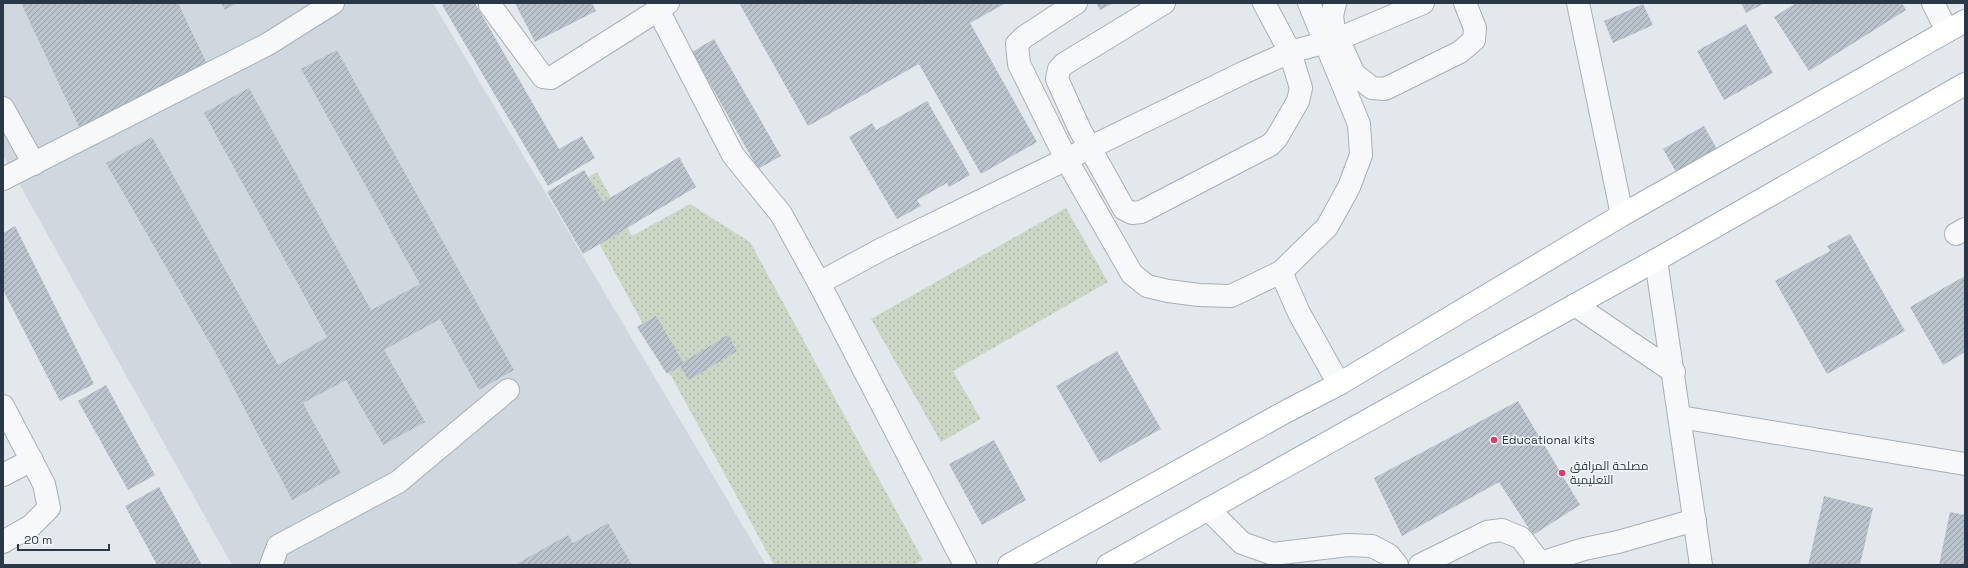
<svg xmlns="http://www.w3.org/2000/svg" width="1968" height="568" viewBox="0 0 1968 568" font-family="'Space Grotesk',Cairo,sans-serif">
<defs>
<pattern id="grass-dots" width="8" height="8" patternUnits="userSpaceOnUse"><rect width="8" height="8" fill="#cbd7c4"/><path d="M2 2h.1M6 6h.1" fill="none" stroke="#aeb9aa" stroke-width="1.8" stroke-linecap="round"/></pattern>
<pattern id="building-hatch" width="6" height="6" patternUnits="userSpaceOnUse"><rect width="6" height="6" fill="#bac2cb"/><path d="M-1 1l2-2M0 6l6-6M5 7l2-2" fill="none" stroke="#979ea7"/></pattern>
</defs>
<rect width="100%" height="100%" fill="#e3e8ed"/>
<path fill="#d1d7df" d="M3,3H433L766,565H232L3,155Z"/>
<g fill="url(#grass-dots)">
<path d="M597,172L632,236L690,204L750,242L923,560L914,565H774L569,188Z"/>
<path d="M1066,208L1108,282L953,371L981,419L941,442L871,319Z"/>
</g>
<g fill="url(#building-hatch)">
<path d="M21,3H178L211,72L82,133Z"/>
<path d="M221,3H237L225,10Z"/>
<path d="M441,3H475L559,149L582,136L595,158L548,186Z"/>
<path d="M515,3H592L596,11L535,42Z"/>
<path d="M739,3H1006L970,23L1037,142L981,174L919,64L808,126Z"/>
<path d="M1096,3H1114L1100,10Z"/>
<path d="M1741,3H1765L1746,13Z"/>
<path d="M1796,3H1902L1906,10L1809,71L1774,17Z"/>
<path d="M1643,4L1653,25L1613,43L1604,21Z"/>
<path d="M1746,24L1773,73L1724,100L1697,51Z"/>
<path d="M714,39L781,156L758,169L692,52Z"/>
<path d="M337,50L514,370L479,390L440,319L384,350L425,422L383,445L346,380L303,403L341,473L292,500L215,352L106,163L152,137L278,365L327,337L204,113L249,88L371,310L420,284L301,69Z"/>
<path d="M927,101L970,175L949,187L947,183L917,200L921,206L897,219L849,137L872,123L876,130Z"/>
<path d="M1704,126L1717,149L1676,172L1663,149Z"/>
<path d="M679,157L696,187L583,254L547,192L584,170L603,202Z"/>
<path d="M15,226L94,384L60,401L3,290V233Z"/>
<path d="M1850,234L1905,331L1827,374L1775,281L1830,251L1827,246Z"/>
<path d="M1965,276V352L1943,365L1910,307Z"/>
<path d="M656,316L683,362L728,335L737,351L689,380L680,366L667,374L637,327Z"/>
<path d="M1117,351L1161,429L1100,463L1056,386Z"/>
<path d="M106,385L155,475L128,490L78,401Z"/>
<path d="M1518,401L1580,505L1533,535L1499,482L1402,536L1374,478Z"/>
<path d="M994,440L1026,500L982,525L949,464Z"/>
<path d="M159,487L202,565H157L125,506Z"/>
<path d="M1824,496L1873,508L1860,565H1808Z"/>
<path d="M1950,512L1965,515V565H1939Z"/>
<path d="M608,523L632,565H515L568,535L573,543Z"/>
</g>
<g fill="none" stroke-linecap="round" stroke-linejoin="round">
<defs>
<g id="minor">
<path d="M668,3L658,10L733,155L781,214L819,283L965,565"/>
<path d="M1076,3L1024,37L1017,44L1019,64L1066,159L1132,274L1147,286L1168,291L1199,295L1231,296L1281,272L1327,227L1349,187L1361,155L1359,124L1309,3"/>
<path d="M1164,3L1064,64L1059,69L1057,79L1080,130L1124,209L1132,213L1141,212L1270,145L1276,139L1298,101L1301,88L1290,52L1264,3"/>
<path d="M1335,3L1332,16L1334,30L1354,74L1372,88L1385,89L1460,52L1474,40L1475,28L1465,3"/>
<path d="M1578,3L1622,215"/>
<path d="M1933,3L1947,31"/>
<path d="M490,5L543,77L551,78L658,10"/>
<path d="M3,108L34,164"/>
<path d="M3,179L268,44L333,3"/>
<path d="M1956,234L1965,229"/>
<path d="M1656,260L1701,565"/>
<path d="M1281,272L1299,313L1339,384"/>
<path d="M819,283L882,249L1245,72L1290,52L1338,39L1423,3"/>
<path d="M1575,305L1674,372"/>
<path d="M3,406L44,484L49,508L31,526L3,542"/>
<path d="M1680,417L1965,464"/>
<path d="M3,475L32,460"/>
<path d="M1208,509L1242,543L1273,554L1348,545L1372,546L1389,555L1397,565"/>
<path d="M271,565L278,546L398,482L508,390"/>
<path d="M1420,565L1487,532L1502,530L1521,538L1540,563"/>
<path d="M1535,565L1584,549L1618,542L1695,520"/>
</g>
<g id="major">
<path d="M1009,565L1287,411L1339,384L1622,215L1965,21"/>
<path d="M1108,565L1656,260L1965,84"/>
</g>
</defs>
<use href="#minor" stroke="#a7afb8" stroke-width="24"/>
<use href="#major" stroke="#a1aeba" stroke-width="24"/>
<use href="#minor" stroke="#f7f8fa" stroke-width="22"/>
<use href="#major" stroke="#fff" stroke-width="22"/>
</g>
<g fill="#dc3e68" stroke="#f4f7f9" stroke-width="1.5">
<circle cx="1494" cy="440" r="4"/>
<circle cx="1562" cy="473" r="4"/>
</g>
<g text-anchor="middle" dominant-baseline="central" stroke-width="3" stroke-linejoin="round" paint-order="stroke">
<g font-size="12" fill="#293747" stroke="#f4f7f9" text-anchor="start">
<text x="1502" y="440">Educational kits</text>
<text x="1570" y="466">مصلحة المرافق<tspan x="1570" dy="14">التعليمية</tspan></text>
</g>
</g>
<rect width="1968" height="568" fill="none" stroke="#293747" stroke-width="8"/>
<path d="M18 544v6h91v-6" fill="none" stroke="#293747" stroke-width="2"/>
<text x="24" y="544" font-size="12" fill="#293747" stroke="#f4f7f9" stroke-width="3" paint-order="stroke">20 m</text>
</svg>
